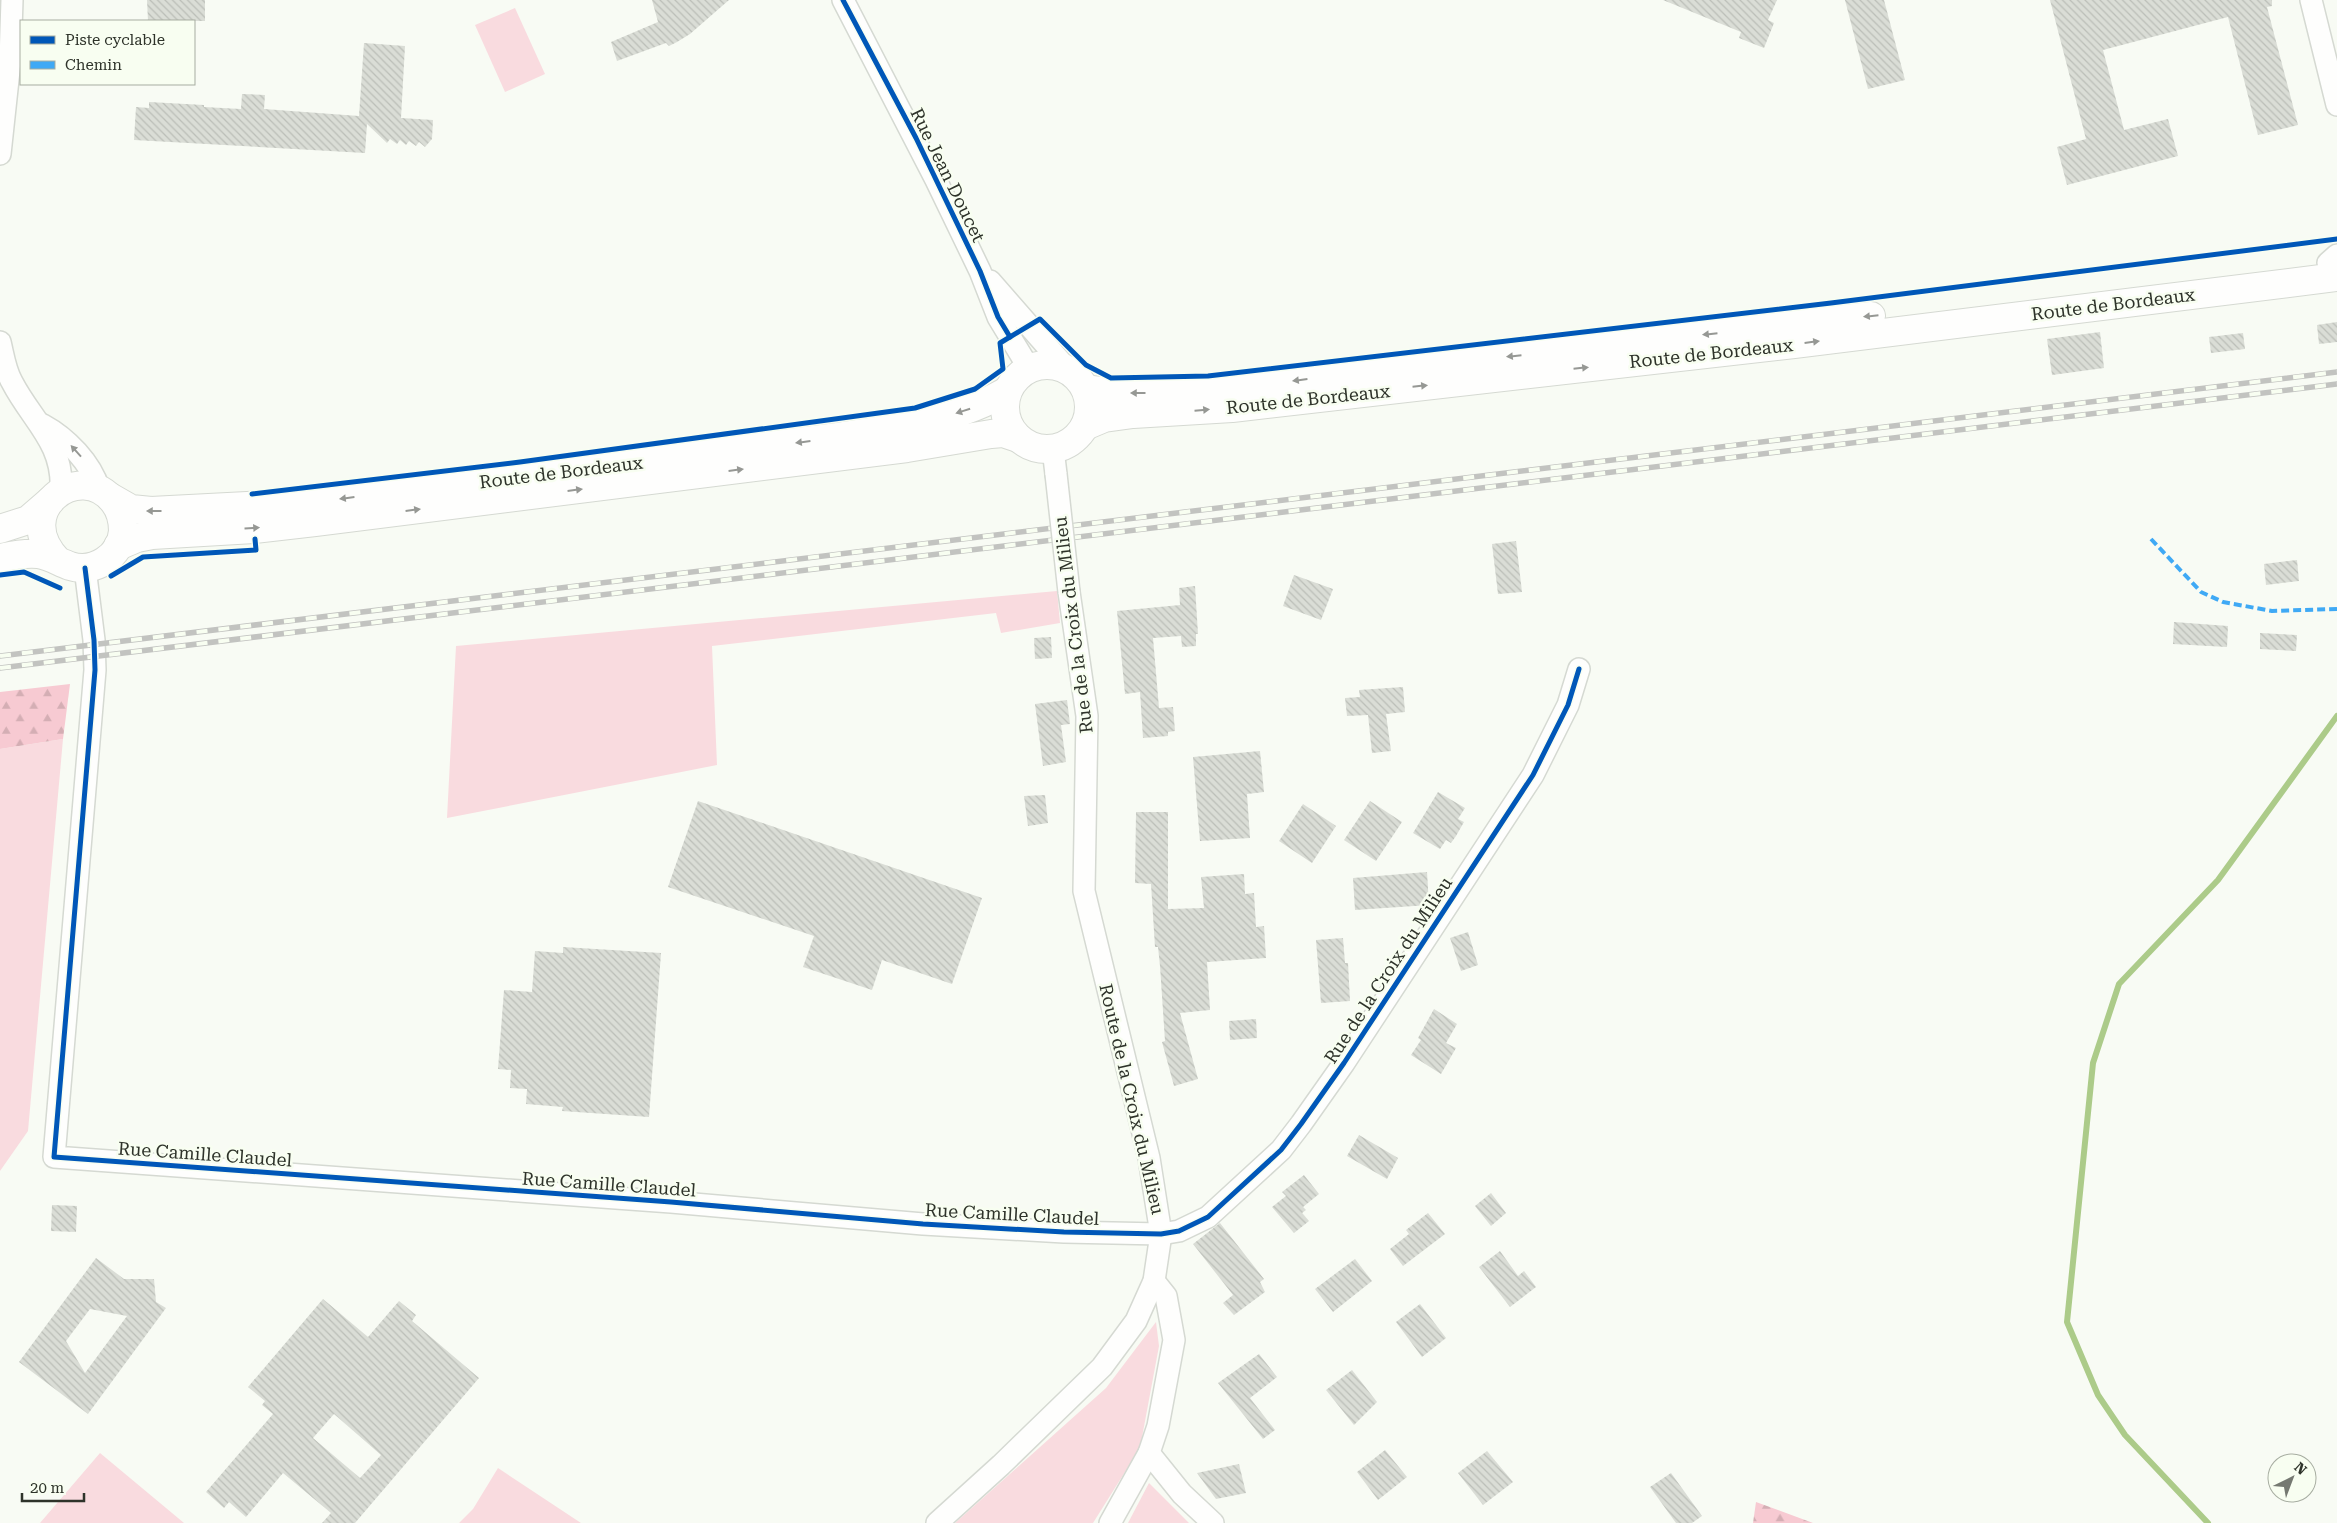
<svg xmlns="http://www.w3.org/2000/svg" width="2337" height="1523" viewBox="0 0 2337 1523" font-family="'Roboto Serif',serif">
<defs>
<pattern id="forest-firs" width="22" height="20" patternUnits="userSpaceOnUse" patternTransform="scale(1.25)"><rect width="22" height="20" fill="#f7cad2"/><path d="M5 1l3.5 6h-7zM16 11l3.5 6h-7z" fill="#d4aeb4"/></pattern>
<pattern id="building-back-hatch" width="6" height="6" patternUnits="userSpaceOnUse" patternTransform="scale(1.25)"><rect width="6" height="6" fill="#daddd6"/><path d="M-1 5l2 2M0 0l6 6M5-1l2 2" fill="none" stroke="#bbbeb8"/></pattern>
</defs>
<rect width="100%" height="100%" fill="#f8fbf4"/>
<g fill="#f9dbdf">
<path d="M515,8L545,74L505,92L475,25Z"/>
<path d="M1057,591L1060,623L1001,633L996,613L712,646L717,765L447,818L456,646Z"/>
<path d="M63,739L28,1131L0,1171V749Z"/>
<path d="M1156,1322L1159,1346L1140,1448L1093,1523H955L1106,1388Z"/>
<path d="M100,1453L184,1523H40Z"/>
<path d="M498,1468L581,1523H459L473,1509Z"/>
<path d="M1149,1483L1189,1523H1128Z"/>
</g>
<g fill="url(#forest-firs)">
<path d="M70,684L63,739L0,749V692Z"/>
<path d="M1756,1502L1813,1523H1753Z"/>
</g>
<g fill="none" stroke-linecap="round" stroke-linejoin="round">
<path stroke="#accb89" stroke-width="6" d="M2208,1523L2125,1435L2098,1395L2067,1322L2093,1063L2119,984L2218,880L2337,716"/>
</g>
<g fill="url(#building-back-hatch)" fill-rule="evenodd">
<path d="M147,0H205V21H148Z"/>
<path d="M652,0H729L690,34L677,42L669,46L666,43L617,61L611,42L658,22Z"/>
<path d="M1663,0H1777L1768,20L1774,23L1764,48L1739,38L1741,32Z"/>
<path d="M1845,0H1884L1905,80L1868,89Z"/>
<path d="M2050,0H2272V6L2267,7L2298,125L2258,135L2228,17L2103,50L2124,130L2168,119L2178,156L2067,185L2057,147L2086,139Z"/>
<path d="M364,43L405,46L401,118L433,120L432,139L425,147L419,142L416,146L409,141L406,145L400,140L397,144L390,139L387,143L367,124L365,153L134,140L136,107L149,108V102L204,105V107L241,109L242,94L265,95L264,109L359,116Z"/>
<path d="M2337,322V342L2319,344L2317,325Z"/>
<path d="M2100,332L2104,368L2052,375L2047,339Z"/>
<path d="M2243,333L2245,349L2211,353L2209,337Z"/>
<path d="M1516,541L1522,592L1498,594L1492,544Z"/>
<path d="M2297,560L2299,581L2266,585L2264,564Z"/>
<path d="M1294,575L1333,589L1321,620L1283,606Z"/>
<path d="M1195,586L1198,634H1196V646L1182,647L1181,636L1153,638L1159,708L1173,707L1175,731L1168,732V736L1143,738L1140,692L1125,694L1117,611L1180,605L1179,588Z"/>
<path d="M2174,622L2228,626L2227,647L2173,644Z"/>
<path d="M2260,633L2297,635L2296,651L2260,649Z"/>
<path d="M1051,637L1052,658L1035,659L1034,638Z"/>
<path d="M1403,687L1405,712L1386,714L1391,751L1372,753L1368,715L1347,716L1345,698L1360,697L1359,690Z"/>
<path d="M1067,700L1070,724L1061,725L1066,762L1043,766L1035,704Z"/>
<path d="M1260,751L1264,792L1247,794L1250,838L1200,841L1193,757Z"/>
<path d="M1438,792L1465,808L1458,819L1464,822L1456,836L1451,843L1446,840L1440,849L1413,833Z"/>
<path d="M1045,795L1048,823L1028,826L1024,796Z"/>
<path d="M698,801L982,898L952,984L882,960L872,990L803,967L814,936L668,887Z"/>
<path d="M1370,801L1402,822L1376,861L1344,840Z"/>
<path d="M1303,804L1336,826L1312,863L1279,841Z"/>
<path d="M1136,812H1168V909L1204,908L1201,877L1244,874L1245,894L1254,893L1256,927L1264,926L1266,958L1207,962L1210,1010L1180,1013L1198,1079L1174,1086L1162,1042L1165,1041L1160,966L1158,947H1155L1151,884L1135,883Z"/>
<path d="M1427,872L1429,905L1355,910L1353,878Z"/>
<path d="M1468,932L1478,965L1461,971L1450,938Z"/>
<path d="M1343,938L1345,963H1348L1350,1001L1321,1003L1316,940Z"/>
<path d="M563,947L661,953L649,1117L562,1111L563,1107L526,1104L527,1089L510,1088L511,1070L498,1069L504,990L532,992L535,951L563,953Z"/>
<path d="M1434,1009L1457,1024L1446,1043L1456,1048L1441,1074L1411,1055L1421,1040L1418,1038Z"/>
<path d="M1256,1019L1257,1038L1230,1040L1229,1021Z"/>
<path d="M1359,1135L1398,1158L1387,1179L1347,1156Z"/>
<path d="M1304,1175L1319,1194L1303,1207L1306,1210L1302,1213L1309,1221L1294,1233L1272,1207L1286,1196L1282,1192Z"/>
<path d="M1491,1193L1506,1213L1491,1226L1475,1206Z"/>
<path d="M52,1205L77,1206L76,1232L51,1231Z"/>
<path d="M1428,1213L1445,1234L1403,1266L1390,1249L1409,1234L1406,1230Z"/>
<path d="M1220,1223L1264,1279L1260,1282L1265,1292L1234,1315L1223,1303L1233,1295L1193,1244Z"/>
<path d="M1500,1251L1518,1276L1524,1271L1536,1287L1510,1307L1479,1267Z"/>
<path d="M96,1258L124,1279H154L156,1302L166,1308L88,1414L19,1362ZM90,1309L127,1316L85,1373L66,1341Z"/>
<path d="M1355,1259L1372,1281L1333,1312L1315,1289Z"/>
<path d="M323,1299L368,1337L399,1301L416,1315L412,1321L479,1378L355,1523H322L331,1513L283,1473L246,1517L229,1502L224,1508L206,1492L273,1414L262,1405L265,1401L248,1387ZM334,1414L381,1455L360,1478L313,1438Z"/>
<path d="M1420,1304L1446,1338L1422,1357L1396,1322Z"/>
<path d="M1259,1354L1277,1377L1250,1398L1275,1430L1263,1439L1218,1383Z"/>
<path d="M1352,1370L1377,1402L1354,1425L1326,1390Z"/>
<path d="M1385,1450L1407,1477L1378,1500L1357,1472Z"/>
<path d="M1487,1451L1513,1482L1483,1505L1458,1473Z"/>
<path d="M1239,1464L1246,1493L1216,1499L1197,1473Z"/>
<path d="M1671,1473L1702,1516L1692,1523H1676L1650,1487Z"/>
</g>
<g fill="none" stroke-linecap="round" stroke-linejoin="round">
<defs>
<g id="street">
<path d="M843,0L936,180L980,271L998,317L1024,360V371"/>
<path d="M2311,0L2337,105"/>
<path d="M0,154L10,61L12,0"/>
<path d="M2328,263L2337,255"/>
<path d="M990,281L1067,369"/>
<path d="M0,342C3,354 5,370 12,382C32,421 64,443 61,491"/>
<path d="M43,425C67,438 91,463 99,489"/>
<path d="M1053,449L1056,474"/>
<path d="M85,568L94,640L95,670L54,1157L671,1202L923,1224L1064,1232L1161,1234L1179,1231L1208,1217L1281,1150L1301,1124L1344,1063L1533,775L1568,705L1579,669"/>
<path d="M1154,1281L1166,1296L1174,1340L1158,1426L1149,1453L1182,1494L1213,1523"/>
<path d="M937,1523L1001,1465L1102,1367L1136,1321L1154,1281L1161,1234L1149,1158L1084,891L1087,716L1069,592"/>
<path d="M1110,1523L1149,1453"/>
</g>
<g id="secondary">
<circle cx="1047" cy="407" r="42"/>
<path d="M1086,389C1141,397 1196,391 1252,386L1871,316"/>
<path d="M1085,426L1104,418L1133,414L1232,408L1794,344L2337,277"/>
<path d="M110,497L131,509L151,511L304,503L838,437C896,428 956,421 1007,391"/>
<path d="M0,529L28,520L50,501"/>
<path d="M118,546L137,538L152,535L254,529L315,522L907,448L991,434L1003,433L1018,438"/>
<path d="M0,558C13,555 25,553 38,554C50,556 59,562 70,566C94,574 121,556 123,531C123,520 121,511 114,502C80,458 9,511 58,561"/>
</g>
</defs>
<use href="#street" stroke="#d5d9d2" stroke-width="24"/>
<use href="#secondary" stroke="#d5d9d2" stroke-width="30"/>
<use href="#street" stroke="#fefefd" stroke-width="21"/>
<use href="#secondary" stroke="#fefefd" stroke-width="28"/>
<defs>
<g id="rail">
<path d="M0,656L2337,372"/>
<path d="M0,668L2337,384"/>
</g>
</defs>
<use href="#rail" stroke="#c2c3c0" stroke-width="5.5"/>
<use href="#rail" stroke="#f8fef1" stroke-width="4" stroke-dasharray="11" stroke-linecap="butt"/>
<defs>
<path id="street-bridge" d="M1056,474L1069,592"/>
</defs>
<use href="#street-bridge" stroke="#d5d9d2" stroke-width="24" stroke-linecap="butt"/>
<use href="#street-bridge" stroke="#fefefd" stroke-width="21"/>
<path stroke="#3fa9f5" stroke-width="4" stroke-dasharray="8 4" stroke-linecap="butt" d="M2151,539L2201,592L2223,602L2272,611L2337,609"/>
<defs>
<g id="cycleway">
<path d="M843,0L916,138L980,271L998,317L1010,337"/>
<path d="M252,494L520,462L915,408L975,389L1003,369L1000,343L1040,319L1086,365L1111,378L1208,376L1831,303L2337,239"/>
<path d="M85,568L94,640L95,670L54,1157L671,1202L923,1224L1064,1232L1161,1234L1179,1231L1208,1217L1281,1150L1301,1124L1344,1063L1533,775L1568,705L1579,669"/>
<path d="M0,575L24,572L60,588"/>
<path d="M111,576L143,557L256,550L255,539"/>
</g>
</defs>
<use href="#cycleway" stroke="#f8fef1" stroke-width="8"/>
<use href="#cycleway" stroke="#0057b8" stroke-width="5"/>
</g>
<defs><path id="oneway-solid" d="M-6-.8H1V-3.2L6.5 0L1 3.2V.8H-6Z" transform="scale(1.25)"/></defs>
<g fill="#969894">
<use href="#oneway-solid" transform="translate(1871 316) rotate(174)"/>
<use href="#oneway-solid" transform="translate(1710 334) rotate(174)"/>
<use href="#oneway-solid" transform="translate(1812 342) rotate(-7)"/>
<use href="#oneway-solid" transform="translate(1514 356) rotate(174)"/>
<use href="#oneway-solid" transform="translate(1581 368) rotate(-6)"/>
<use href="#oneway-solid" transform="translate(1300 380) rotate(173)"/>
<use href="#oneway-solid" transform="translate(1420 386) rotate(-6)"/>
<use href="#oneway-solid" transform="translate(1138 393) rotate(180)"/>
<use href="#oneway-solid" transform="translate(1202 410) rotate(-5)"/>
<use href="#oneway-solid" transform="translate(963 411) rotate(162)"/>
<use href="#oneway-solid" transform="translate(803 442) rotate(173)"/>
<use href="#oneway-solid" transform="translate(76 451) rotate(-132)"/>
<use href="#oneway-solid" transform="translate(736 470) rotate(-7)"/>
<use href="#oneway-solid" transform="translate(575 490) rotate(-7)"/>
<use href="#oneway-solid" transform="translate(347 498) rotate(173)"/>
<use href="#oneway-solid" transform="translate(413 510) rotate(-7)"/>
<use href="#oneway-solid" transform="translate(154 511) rotate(-180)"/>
<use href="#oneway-solid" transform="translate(252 528) rotate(-4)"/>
</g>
<g text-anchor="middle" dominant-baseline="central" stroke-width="5" stroke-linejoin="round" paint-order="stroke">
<g font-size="18" fill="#2e332a" stroke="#f8fef1">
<text transform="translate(948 175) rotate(64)">Rue Jean Doucet</text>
<text transform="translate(2113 304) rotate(-7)">Route de Bordeaux</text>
<text transform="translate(1711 353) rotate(-6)">Route de Bordeaux</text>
<text transform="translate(1308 399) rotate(-6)">Route de Bordeaux</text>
<text transform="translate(561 472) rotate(-7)">Route de Bordeaux</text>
<text transform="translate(1073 625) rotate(-97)">Rue de la Croix du Milieu</text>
<text transform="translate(1388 970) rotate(-57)">Rue de la Croix du Milieu</text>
<text transform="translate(1132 1099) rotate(77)">Route de la Croix du Milieu</text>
<text transform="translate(205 1154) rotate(4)">Rue Camille Claudel</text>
<text transform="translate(609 1184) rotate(4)">Rue Camille Claudel</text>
<text transform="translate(1012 1214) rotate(3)">Rue Camille Claudel</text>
</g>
</g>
<rect x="20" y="20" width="175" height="65" fill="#f8fef1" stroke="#a7ada1"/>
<rect x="30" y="36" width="25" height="8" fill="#0057b8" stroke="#a7ada1"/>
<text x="65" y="45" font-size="15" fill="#2e332a">Piste cyclable</text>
<rect x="30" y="61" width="25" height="8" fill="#3fa9f5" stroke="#a7ada1"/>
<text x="65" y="70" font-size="15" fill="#2e332a">Chemin</text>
<g transform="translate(2292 1478) rotate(42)"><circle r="24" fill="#f8fef1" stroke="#a7ada1"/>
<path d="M0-4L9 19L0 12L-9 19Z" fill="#757971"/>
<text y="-8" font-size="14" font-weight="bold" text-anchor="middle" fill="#2e332a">N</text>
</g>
<path d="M22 1493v8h62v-8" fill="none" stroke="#2e332a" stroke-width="2.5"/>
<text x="30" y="1493" font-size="15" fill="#2e332a" stroke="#f8fef1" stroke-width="4" paint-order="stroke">20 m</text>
</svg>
